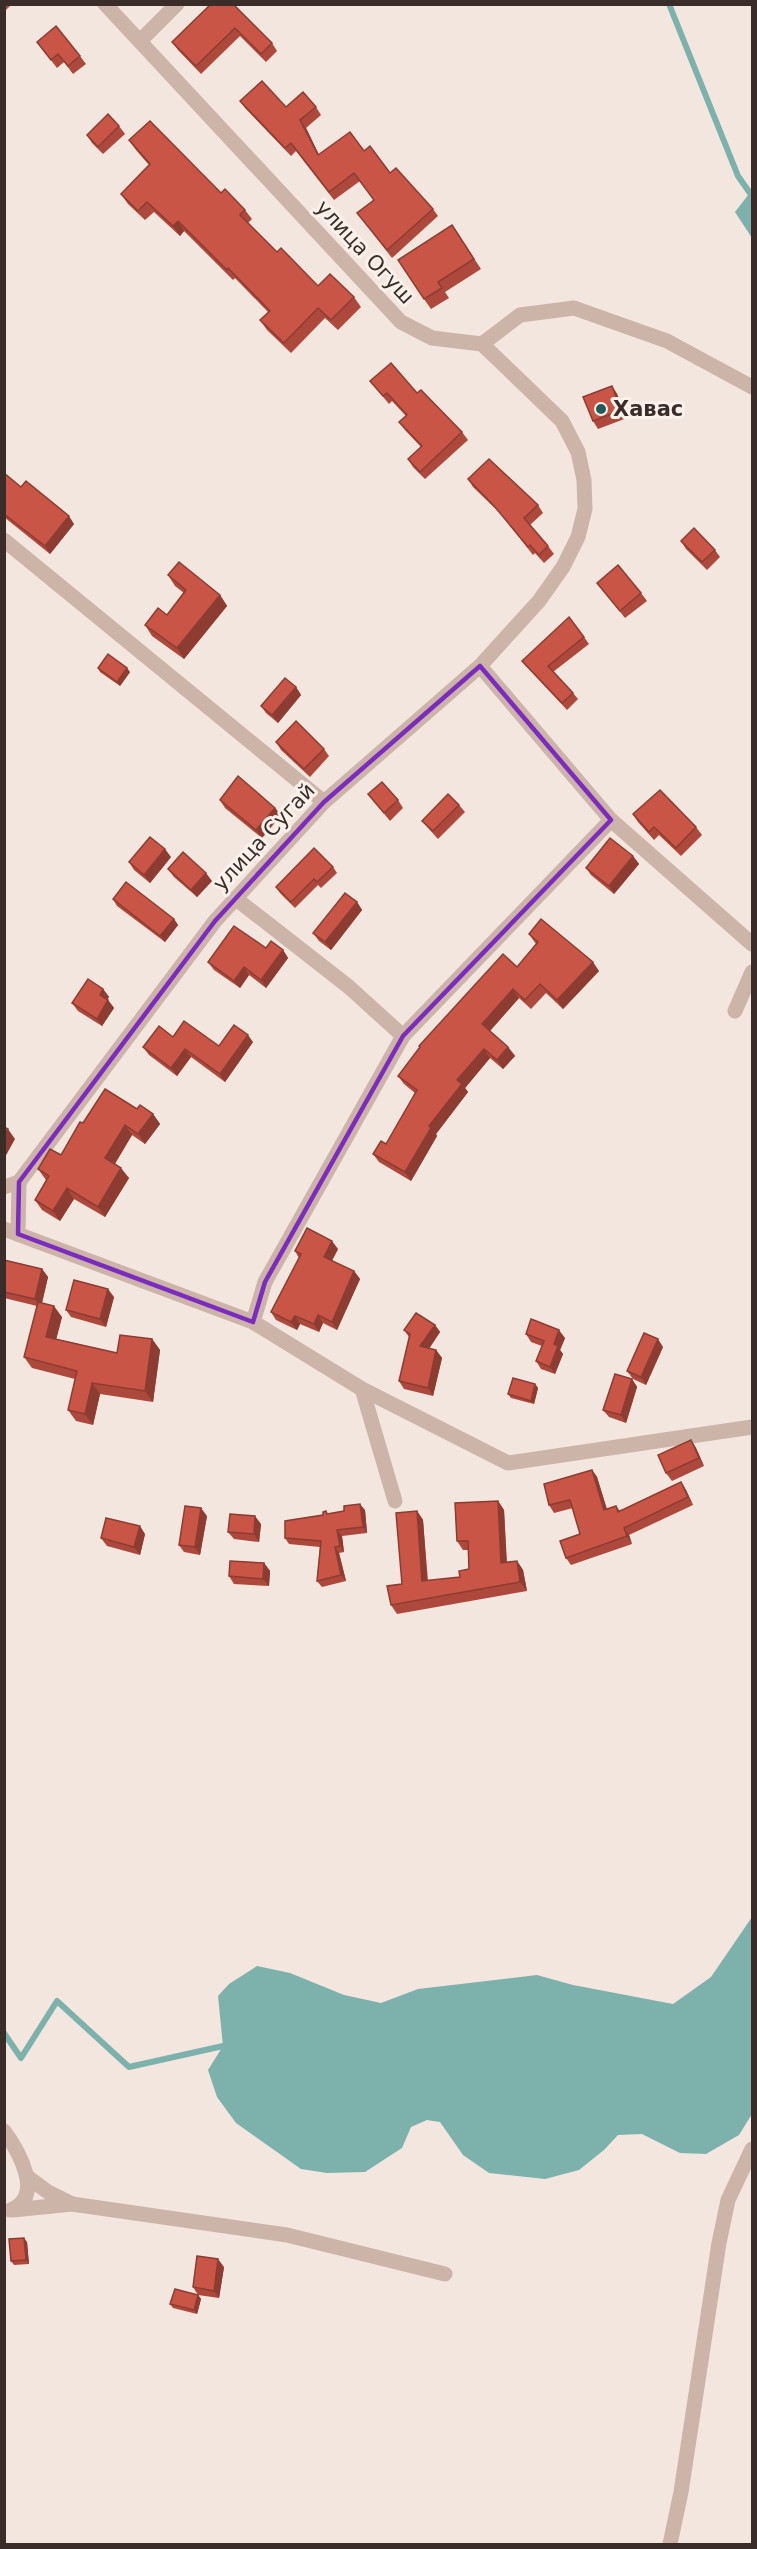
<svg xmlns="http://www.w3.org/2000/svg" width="757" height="2549" viewBox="0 0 757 2549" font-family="'DejaVu Sans',sans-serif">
<rect width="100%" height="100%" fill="#f3e6de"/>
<g fill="#7cb1ac">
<path d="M752,190V238L735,212Z"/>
<path d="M752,1917V2114L739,2135L706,2154L680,2153L642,2134L618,2135L604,2150L579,2170L545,2179L489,2173L463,2155L440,2122L427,2120L411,2127L402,2148L365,2172L327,2173L301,2169L236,2123L217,2097L208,2070L223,2046L218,1996L229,1984L257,1966L290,1973L344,1995L381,2003L418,1989L537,1975L573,1985L673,2004L711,1977Z"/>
</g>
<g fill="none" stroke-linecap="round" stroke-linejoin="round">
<g stroke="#7cb1ac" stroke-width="6">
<path d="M669,4L738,176L752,196"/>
<path d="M4,2033L21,2058L57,2001L129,2067L223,2046L226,2053"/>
</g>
<g stroke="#ccb4a9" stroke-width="15">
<path d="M140,41L177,4"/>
<path d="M482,344L520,315L574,308L667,341L752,387"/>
<path d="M4,540L324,802"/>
<path d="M611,820L752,944"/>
<path d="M235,898L349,987L403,1036"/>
<path d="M735,1011L752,972"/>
<path d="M4,1187L19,1182L215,921L324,802L480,666L539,601L563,567L578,537L585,509L584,480L578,452L562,421L482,344L432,338L401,322L105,4"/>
<path d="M4,1229L253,1322L362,1389L508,1463L752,1427"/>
<path d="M18,1234L19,1182"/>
<path d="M253,1322L265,1282L403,1036L611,820L480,666"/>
<path d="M362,1389L395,1501"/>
<path d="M4,2131C18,2150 46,2198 10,2210"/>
<path d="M29,2178L48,2192L72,2204"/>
<path d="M13,2210L72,2204L287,2235L445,2274"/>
<path d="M670,2544L681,2492L719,2243L728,2200L752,2149"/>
</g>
</g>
<g fill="#ad493c">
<path d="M4,4H12L4,12Z"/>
<path d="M211,4L272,43L277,51L266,62L240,36L201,74L178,50L172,42Z"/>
<path d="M37,42L80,56L86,64L73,74L64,62L57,68Z"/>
<path d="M240,101L286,107H316L321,115L306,128L319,155L364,151L433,209L438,216L392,258L357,213L374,200L360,181L334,200L296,151L291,156L245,108Z"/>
<path d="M119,126L125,134L103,154L92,143L87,135Z"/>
<path d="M129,140L221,193L245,210L252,219L248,223L277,252L318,286L354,297L361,307L338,330L325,318L291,353L267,330L260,320L268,312L235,278L233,280L184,231L180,236L154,212L145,220L128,204L121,194L149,165L136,150Z"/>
<path d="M452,225L481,269L445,292L449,298L431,309L424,299Z"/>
<path d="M370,381L417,393L462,432L468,440L425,479L413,467L408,459L421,447L405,430L399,422L406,416L392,401L389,404Z"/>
<path d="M612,386L617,394L627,418L598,429L593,421Z"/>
<path d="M4,473L21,487L74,524L50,554L4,517Z"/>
<path d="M468,479L538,505L543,513L530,525L548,546L554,554L544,563L535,553L533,555L501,514L473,487Z"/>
<path d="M681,541L715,550L720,557L707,570L686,549Z"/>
<path d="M168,575L220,595L227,606L184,659L152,636L145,625L167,615L184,593L175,586Z"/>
<path d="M597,583L641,593L647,601L625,618Z"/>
<path d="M584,637L589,644L553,672L573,693L578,699L567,710L527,667L522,661Z"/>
<path d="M98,668L130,672L120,686L100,672Z"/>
<path d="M296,687L301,695L278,723L266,713L261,706Z"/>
<path d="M276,742L324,749L329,756L310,777L281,750Z"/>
<path d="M368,794L398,800L403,808L390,821Z"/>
<path d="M220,800L275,808L281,815L262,838L225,808Z"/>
<path d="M459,805L465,812L438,839L428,828L422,821Z"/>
<path d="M633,814L696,827L702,835L681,856L659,835L654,840L638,822Z"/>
<path d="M633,856L639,864L614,894L591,875L586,868Z"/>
<path d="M171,857L150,883L134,870L129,862Z"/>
<path d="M333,867L337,873L321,888L318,885L295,908L280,893L276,887Z"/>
<path d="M168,869L212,881L197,897L174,877Z"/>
<path d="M113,899L174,919L178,925L165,942L117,906Z"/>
<path d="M357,902L362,910L331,950L319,941L313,933Z"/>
<path d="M529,934L599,971L563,1009L546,993L531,1009L519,998L490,1031L508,1047L515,1056L503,1069L490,1058L465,1088L468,1092L436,1134L437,1136L411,1181L379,1162L373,1154L386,1144L415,1093L404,1084L398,1076L517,967L536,944Z"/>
<path d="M266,948L283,950L288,958L266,988L249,975L240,988L214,970L208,962Z"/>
<path d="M103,989L109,997L107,999L114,1008L102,1026L78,1011L72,1003Z"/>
<path d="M173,1037L219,1046L253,1042L225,1082L191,1057L177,1076L149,1055L143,1047Z"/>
<path d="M137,1109L153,1114L160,1124L145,1144L132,1135L115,1164L129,1178L105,1217L74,1199L60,1221L42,1210L35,1200L46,1180L38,1169L61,1155L83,1123Z"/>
<path d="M338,1249L332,1261L354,1271L360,1279L337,1330L323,1323L319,1332L300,1324L297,1330L276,1320L271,1312L299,1258L295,1251Z"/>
<path d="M4,1260L42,1269L48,1277L42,1303L62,1317L56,1339L117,1353L152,1339L160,1350L153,1402L100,1394L93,1425L76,1421L68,1410L75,1379L32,1368L24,1357L37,1306L4,1298Z"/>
<path d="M114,1297L106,1327L71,1317L66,1310Z"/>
<path d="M435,1325L440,1332L429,1349L436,1350L442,1358L433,1396L404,1389L399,1381L409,1337L404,1330Z"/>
<path d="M526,1334L565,1338L560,1350L563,1354L555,1374L541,1369L536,1361L542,1346L531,1342Z"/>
<path d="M663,1347L646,1385L633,1379L627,1371Z"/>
<path d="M632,1379L637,1387L626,1423L609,1417L603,1410Z"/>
<path d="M535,1384L538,1388L534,1404L511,1398L508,1394Z"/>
<path d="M691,1440L696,1448L704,1466L672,1481L666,1473Z"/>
<path d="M592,1470L597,1477L607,1509L616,1506L620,1511L681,1482L686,1490L693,1505L629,1535L632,1544L571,1565L566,1558L580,1534L573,1508L554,1513L549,1505Z"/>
<path d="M498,1501L504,1510L507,1562L517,1561L523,1570L527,1591L397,1614L391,1605L402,1584L417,1511L423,1520L428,1581L460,1577L469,1569L468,1550H463L457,1541Z"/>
<path d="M365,1510L367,1533L342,1536L344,1552L339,1553L346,1581L322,1587L317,1581L320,1547L289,1544L285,1538L323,1515L326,1511L328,1514Z"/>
<path d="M207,1516L200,1555L184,1552L179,1545Z"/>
<path d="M261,1524L259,1542L234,1539L228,1532Z"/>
<path d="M145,1534L140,1555L107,1546L101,1538Z"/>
<path d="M264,1563L270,1571L269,1586L234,1584L229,1576Z"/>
<path d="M27,2242L29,2264L14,2265L11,2261Z"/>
<path d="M224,2267L219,2298L198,2295L201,2299L197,2314L173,2308L170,2304L198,2295L193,2287Z"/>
</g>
<g fill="#8d3c31">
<path d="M300,120L306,128L323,163L318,155Z"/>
<path d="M178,221L184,231L180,236L173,226Z"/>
<path d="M612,386L617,394L627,418L621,410Z"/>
<path d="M69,516L74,524L50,554L45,546Z"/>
<path d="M220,595L227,606L184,659L177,648Z"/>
<path d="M127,668L130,672L120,686L117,682Z"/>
<path d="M296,687L301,695L278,723L272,715Z"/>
<path d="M275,808L281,815L262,838L256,830Z"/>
<path d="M165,849L171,857L150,883L144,875Z"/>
<path d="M633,856L639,864L614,894L609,886Z"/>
<path d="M206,873L212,881L197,897L191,890Z"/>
<path d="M357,902L362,910L331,950L325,942Z"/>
<path d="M174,919L178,925L165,942L160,936Z"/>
<path d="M283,950L288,958L266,988L261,980Z"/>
<path d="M593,962L599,971L563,1009L557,1000Z"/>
<path d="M244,967L249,975L240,988L234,981Z"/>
<path d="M103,989L109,997L105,1003L100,995Z"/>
<path d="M513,989L519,998L488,1033L482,1024Z"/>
<path d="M108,1000L114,1008L102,1026L97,1019Z"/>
<path d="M248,1035L253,1042L225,1082L220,1074Z"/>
<path d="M508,1047L515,1056L503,1069L497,1060Z"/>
<path d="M185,1049L191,1057L177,1076L171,1068Z"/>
<path d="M484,1049L490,1058L465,1088L468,1092L436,1134L437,1136L411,1181L405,1172L429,1126L457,1080Z"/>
<path d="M153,1114L160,1124L145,1144L138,1134Z"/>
<path d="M125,1125L132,1135L112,1168L105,1158Z"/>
<path d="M8,1129L15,1139L4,1159V1136Z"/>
<path d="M121,1168L129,1178L105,1217L98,1207Z"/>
<path d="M67,1188L74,1199L60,1221L53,1211Z"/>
<path d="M332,1241L338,1249L329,1265L324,1257Z"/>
<path d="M42,1269L48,1277L41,1307L35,1299Z"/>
<path d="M354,1271L360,1279L337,1330L332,1322Z"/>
<path d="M108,1289L114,1297L106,1327L100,1319Z"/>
<path d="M54,1306L62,1317L54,1348L46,1337Z"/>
<path d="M318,1315L323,1323L319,1332L314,1324Z"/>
<path d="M295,1316L300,1324L297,1330L291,1322Z"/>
<path d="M435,1325L440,1332L425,1354L420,1346Z"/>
<path d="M559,1330L565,1338L560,1350L563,1354L555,1374L550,1367L554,1344Z"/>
<path d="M152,1339L160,1350L153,1402L145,1391Z"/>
<path d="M658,1339L663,1347L646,1385L641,1377Z"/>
<path d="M436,1350L442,1358L433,1396L428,1388Z"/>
<path d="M632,1379L637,1387L626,1423L621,1415Z"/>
<path d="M92,1383L100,1394L93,1425L85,1414Z"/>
<path d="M535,1384L538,1388L534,1404L531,1401Z"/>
<path d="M691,1440L696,1448L704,1466L699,1458Z"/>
<path d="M592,1470L597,1477L609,1517L604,1510Z"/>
<path d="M681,1482L686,1490L693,1505L688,1497Z"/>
<path d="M498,1501L504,1510L507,1573L501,1563Z"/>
<path d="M360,1504L365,1510L367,1533L363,1527Z"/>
<path d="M201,1508L207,1516L200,1555L195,1547Z"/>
<path d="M417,1511L423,1520L428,1591L422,1581Z"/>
<path d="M255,1516L261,1524L259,1542L254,1534Z"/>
<path d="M140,1526L145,1534L140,1555L134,1547Z"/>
<path d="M624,1528L629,1535L632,1544L627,1536Z"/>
<path d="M337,1530L342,1536L344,1552L340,1546Z"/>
<path d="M335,1547L339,1553L346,1581L341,1575Z"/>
<path d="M517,1561L523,1570L527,1591L520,1582Z"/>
<path d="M264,1563L270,1571L269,1586L263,1579Z"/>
<path d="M24,2238L27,2242L29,2264L26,2260Z"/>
<path d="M218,2259L224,2267L219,2298L214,2291Z"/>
<path d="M198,2295L201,2299L197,2314L194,2310Z"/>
</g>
<g fill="#c95546" stroke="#8d3c31" stroke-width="1.5">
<path d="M211,4H233L272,43L261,54L235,28L196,66L172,42Z"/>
<path d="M56,26L80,56L68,66L58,54L51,60L37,42Z"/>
<path d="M262,81L286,107L303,92L316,107L300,120L318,155L350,132L364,151L370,146L390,173L396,168L433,209L387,250L357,213L374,200L354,173L329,192L291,143L285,148L240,101Z"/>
<path d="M108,114L119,126L98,147L87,135Z"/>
<path d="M150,121L221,193L225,189L245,210L240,215L277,252L281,248L318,286L330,274L354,297L331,320L318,308L284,343L260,320L270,311L228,268L227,270L178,221L173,226L147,202L138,211L121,194L150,164L129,140Z"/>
<path d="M452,225L474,259L438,282L442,288L424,299L398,260Z"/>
<path d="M391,363L417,393L421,390L462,432L420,472L408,459L422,446L399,422L407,415L387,393L383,396L370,381Z"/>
<path d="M612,386L621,410L593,421L583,397Z"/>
<path d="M489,459L538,505L524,518L548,546L539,555L530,545L528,547L495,507L468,479Z"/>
<path d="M4,473L21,487L26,481L69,516L45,546L4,514Z"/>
<path d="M694,528L715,550L702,562L681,541Z"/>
<path d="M179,562L220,595L177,648L145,625L158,608L167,615L186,590L168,575Z"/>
<path d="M618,565L641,593L620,611L597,583Z"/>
<path d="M569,617L584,637L548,666L573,693L562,703L522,661Z"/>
<path d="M108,654L127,668L117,682L98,668Z"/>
<path d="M285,678L296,687L272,715L261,706Z"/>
<path d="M296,721L324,749L304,769L276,742Z"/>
<path d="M238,776L275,808L256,830L220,800Z"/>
<path d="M382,782L398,800L384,813L368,794Z"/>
<path d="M660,790L696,827L676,848L654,827L649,832L633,814Z"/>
<path d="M448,794L459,805L433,831L422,821Z"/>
<path d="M150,837L165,849L144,875L129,862Z"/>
<path d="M610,838L633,856L609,886L586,868Z"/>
<path d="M314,848L333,867L317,882L314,879L291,902L276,887Z"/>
<path d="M183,852L206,873L191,890L168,869Z"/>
<path d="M126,882L174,919L160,936L113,899Z"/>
<path d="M345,893L357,902L325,942L313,933Z"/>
<path d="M541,919L593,962L557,1000L540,984L525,1000L513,989L482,1024L508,1047L497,1060L484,1049L457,1080L462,1084L429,1126L431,1128L405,1172L373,1154L381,1141L386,1144L417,1090L398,1076L420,1047L419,1046L503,954L517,967L538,942L529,934Z"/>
<path d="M234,926L266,948L271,941L283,950L261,980L244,967L234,981L208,962Z"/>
<path d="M88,979L103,989L100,995L108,1000L97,1019L72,1003Z"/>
<path d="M184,1021L219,1046L234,1025L248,1035L220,1074L185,1049L171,1068L143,1047L159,1026L173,1037Z"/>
<path d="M105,1089L137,1109L140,1105L153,1114L138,1134L125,1125L105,1158L121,1168L98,1207L67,1188L53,1211L35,1200L49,1176L38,1169L50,1149L61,1155L80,1122L83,1123Z"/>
<path d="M4,1127L8,1129L4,1136Z"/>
<path d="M307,1228L332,1241L324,1257L354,1271L332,1322L318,1315L314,1324L295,1316L291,1322L271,1312L301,1254L295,1251Z"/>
<path d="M4,1260L42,1269L35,1299L4,1292Z"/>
<path d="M74,1280L108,1289L100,1319L66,1310Z"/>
<path d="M38,1302L54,1306L46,1337L117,1353L120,1335L152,1339L145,1391L92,1383L85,1414L68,1410L77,1371L24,1357Z"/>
<path d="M416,1313L435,1325L420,1346L436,1350L428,1388L399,1381L410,1334L404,1330Z"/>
<path d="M531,1319L559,1330L554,1344L558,1346L550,1367L536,1361L544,1341L526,1334Z"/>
<path d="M644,1333L658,1339L641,1377L627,1371Z"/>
<path d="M615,1374L632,1379L621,1415L603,1410Z"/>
<path d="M513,1378L535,1384L531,1401L508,1394Z"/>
<path d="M691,1440L699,1458L666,1473L658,1455Z"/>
<path d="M592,1470L604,1510L616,1506L618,1512L681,1482L688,1497L624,1528L627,1536L566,1558L560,1541L580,1534L570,1500L549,1505L544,1484Z"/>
<path d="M498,1501L501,1563L517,1561L520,1582L391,1605L387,1586L402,1584L396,1513L417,1511L422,1581L460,1577L459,1571L469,1569L468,1541H457L455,1503Z"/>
<path d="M360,1504L363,1527L337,1530L340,1546L335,1547L341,1575L317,1581L321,1541L285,1538V1521L323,1515V1512L326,1511L327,1514L344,1511V1506Z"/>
<path d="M185,1506L201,1508L195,1547L179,1545Z"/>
<path d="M230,1514L255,1516L254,1534L228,1532Z"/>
<path d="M106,1518L140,1526L134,1547L101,1538Z"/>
<path d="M230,1561L264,1563L263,1579L229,1576Z"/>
<path d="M24,2238L26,2260L11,2261L9,2239Z"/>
<path d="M197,2256L218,2259L214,2291L193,2287Z"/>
<path d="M175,2289L198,2295L194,2310L170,2304Z"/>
</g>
<path fill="none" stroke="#7b2cbf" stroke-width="4.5" stroke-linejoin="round" d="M480,666L611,820L403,1036L265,1282L253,1322L18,1234L19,1182L215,921L324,802Z"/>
<circle fill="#1d5c58" stroke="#faf1ea" stroke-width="2" cx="601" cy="409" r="6"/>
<g text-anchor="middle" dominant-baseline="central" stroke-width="6" stroke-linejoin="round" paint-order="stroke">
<g font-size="21" fill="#392c29" stroke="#faf1ea">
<text transform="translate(365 252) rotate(47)">улица Огуш</text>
<text transform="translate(264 837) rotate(-47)">улица Сугай</text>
</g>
<g font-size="21" font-weight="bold" fill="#392c29" stroke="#faf1ea" text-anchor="start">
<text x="613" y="409">Хавас</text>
</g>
</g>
<rect width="757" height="2549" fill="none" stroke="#392c29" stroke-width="12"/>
</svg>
